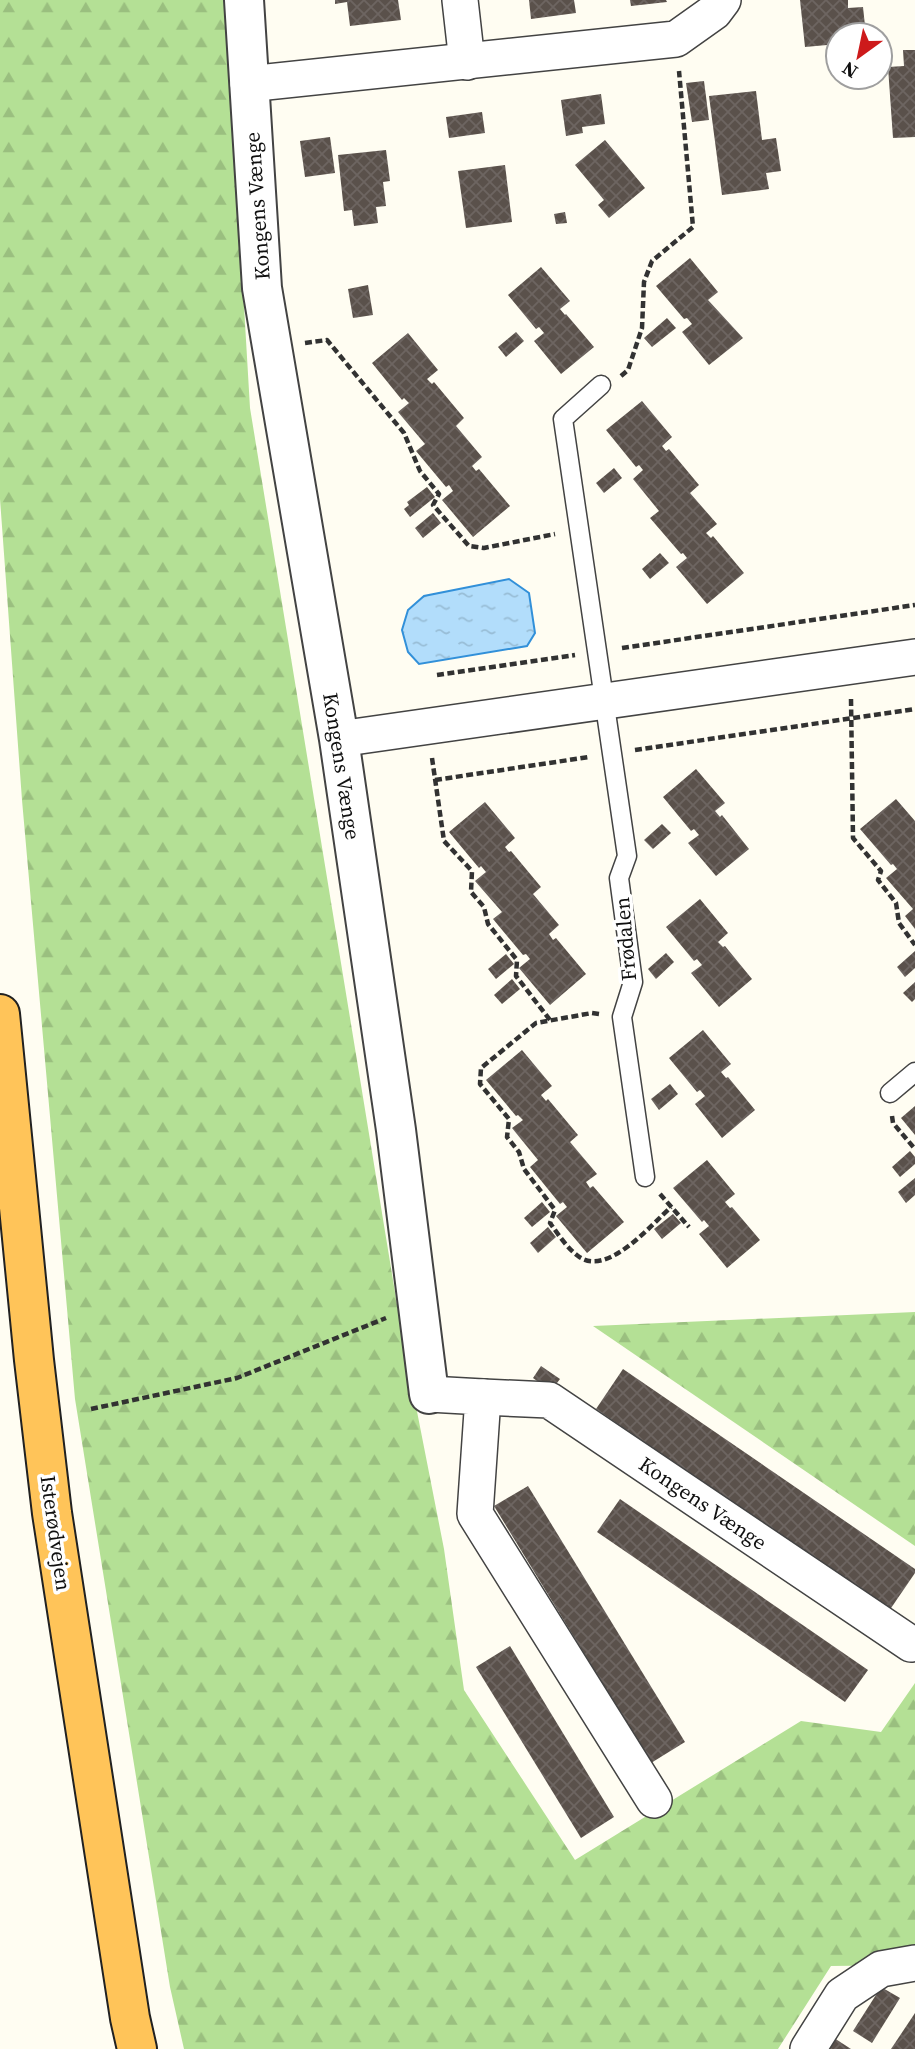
<svg xmlns="http://www.w3.org/2000/svg" width="915" height="2049" viewBox="0 0 915 2049" font-family="'Source Serif 4',serif">
<defs>
<pattern id="forest-firs" width="22" height="20" patternUnits="userSpaceOnUse" patternTransform="scale(1.75)"><rect width="22" height="20" fill="#b4e095"/><path d="M5 1l3.5 6h-7zM16 11l3.5 6h-7z" fill="#9abf7f"/></pattern>
<pattern id="water-ripples" width="26" height="14" patternUnits="userSpaceOnUse" patternTransform="scale(1.75)"><rect width="26" height="14" fill="#b2ddfb"/><path d="M2 4q2-2 4 0t4 0M15 11q2-2 4 0t4 0" fill="none" stroke="#98bdd6"/></pattern>
<pattern id="building-cross-hatch" width="8" height="8" patternUnits="userSpaceOnUse" patternTransform="scale(1.75)"><rect width="8" height="8" fill="#5a514b"/><path d="M0 0l8 8M0 8l8-8" fill="none" stroke="#6d6561"/></pattern>
</defs>
<rect width="100%" height="100%" fill="#fffdf2"/>
<g fill="url(#forest-firs)">
<path d="M0,0H226L250,408L402,1335L444,1549L464,1690L575,1860L801,1721L881,1732L915,1683V1965L831,1966L778,2049H184L170,1987L75,1399L22,800L0,499Z"/>
<path d="M915,1312V1546L593,1326Z"/>
</g>
<path fill="url(#water-ripples)" stroke="#3290d9" stroke-width="2" d="M509,579L529,593L535,633L527,646L419,664L408,652L402,630L408,610L424,596Z"/>
<g fill="url(#building-cross-hatch)">
<path d="M335,0H398L401,20L350,26L347,2L335,4Z"/>
<path d="M529,0H574L576,13L531,19Z"/>
<path d="M630,0H666L667,2L631,6Z"/>
<path d="M800,0H848V8L863,7L866,35H838V44L805,47Z"/>
<path d="M903,50H915V137L893,138L888,67L904,66Z"/>
<path d="M704,81L709,120L692,122L686,83Z"/>
<path d="M756,91L762,140L776,138L781,171L766,173L769,189L722,195L709,96Z"/>
<path d="M601,94L605,124L582,127L583,133L566,136L561,100Z"/>
<path d="M482,112L485,133L449,138L446,117Z"/>
<path d="M330,137L335,173L305,177L300,141Z"/>
<path d="M605,140L645,188L609,218L598,205L604,200L575,165Z"/>
<path d="M386,150L390,181L383,182L386,206L376,207L378,223L354,226L352,210L344,211L338,155Z"/>
<path d="M505,165L512,222L466,228L458,171Z"/>
<path d="M565,212L567,223L556,224L554,214Z"/>
<path d="M690,258L718,292L708,300L743,338L709,365L682,332L692,324L687,318L684,319L656,286Z"/>
<path d="M541,267L570,301L560,309L565,315L566,314L594,347L561,374L534,341L544,333L539,327L536,329L508,295Z"/>
<path d="M368,285L373,315L353,318L348,289Z"/>
<path d="M667,318L676,328L652,347L644,338Z"/>
<path d="M516,332L524,341L506,357L498,347Z"/>
<path d="M408,333L438,370L427,379L432,384L434,382L464,418L456,426L482,457L472,466L476,471L479,469L510,506L473,537L442,500L453,491L449,485L446,487L416,451L425,444L398,412L409,403L404,398L402,400L372,363Z"/>
<path d="M642,401L672,437L662,446L666,451L669,449L699,485L690,493L717,524L706,533L711,538L713,536L744,573L707,604L676,567L687,558L683,553L681,554L650,518L659,511L633,479L643,470L639,465L636,467L606,430Z"/>
<path d="M614,468L622,478L604,493L596,483Z"/>
<path d="M427,487L435,497L410,517L404,509L409,505L407,502Z"/>
<path d="M433,513L441,523L423,538L415,528Z"/>
<path d="M660,553L669,563L650,579L642,569Z"/>
<path d="M696,769L725,803L715,811L720,817L722,815L749,849L716,876L688,843L699,835L694,829L691,831L663,797Z"/>
<path d="M896,799L915,821V929L905,916L913,909L886,878L897,869L893,864L891,865L860,829Z"/>
<path d="M485,802L515,838L505,847L509,852L511,851L541,887L533,894L559,925L549,934L553,940L556,938L586,974L550,1005L519,968L530,959L526,954L523,955L493,919L502,912L475,881L486,872L481,866L479,868L449,832Z"/>
<path d="M662,824L671,833L653,849L644,840Z"/>
<path d="M700,899L728,933L718,942L723,947L725,946L752,979L719,1007L691,973L702,965L697,959L694,961L666,927Z"/>
<path d="M915,951V968L905,977L897,967Z"/>
<path d="M666,953L674,962L656,979L648,969Z"/>
<path d="M506,954L514,964L496,979L488,969Z"/>
<path d="M512,979L520,989L502,1004L494,995Z"/>
<path d="M915,982V999L912,1002L903,993Z"/>
<path d="M703,1030L731,1064L721,1072L726,1078L728,1077L755,1110L722,1138L695,1104L705,1096L700,1090L697,1092L669,1058Z"/>
<path d="M522,1050L552,1086L541,1095L546,1101L548,1099L578,1135L570,1142L597,1174L586,1182L590,1188L593,1186L624,1222L587,1253L556,1216L567,1207L563,1202L560,1204L530,1167L538,1160L512,1128L523,1120L518,1115L516,1116L486,1080Z"/>
<path d="M670,1084L678,1094L659,1110L651,1099Z"/>
<path d="M915,1106V1135L901,1118Z"/>
<path d="M910,1151L915,1157V1164L900,1177L892,1167Z"/>
<path d="M707,1160L735,1194L725,1202L730,1208L732,1207L760,1240L727,1268L699,1234L709,1226L704,1220L702,1222L673,1188Z"/>
<path d="M915,1178V1195L906,1203L898,1192Z"/>
<path d="M542,1202L550,1212L532,1227L524,1218Z"/>
<path d="M673,1214L681,1223L662,1239L654,1229Z"/>
<path d="M548,1227L556,1237L538,1253L530,1243Z"/>
<path d="M541,1366L560,1379L551,1391L533,1378Z"/>
<path d="M623,1369L915,1569V1573L889,1611L596,1409Z"/>
<path d="M528,1486L685,1742L651,1763L494,1506Z"/>
<path d="M620,1499L868,1670L845,1702L597,1532Z"/>
<path d="M510,1646L614,1817L581,1838L476,1667Z"/>
<path d="M881,1987L900,1998L872,2043L853,2031Z"/>
<path d="M915,2013V2049H891Z"/>
<path d="M831,2036L851,2049H822Z"/>
</g>
<g fill="none" stroke-linecap="round" stroke-linejoin="round">
<defs>
<g id="service">
<path d="M601,385L563,419L627,856L619,878L633,982L622,1017L645,1177"/>
<path d="M890,1093L915,1072"/>
</g>
<g id="minor">
<path d="M460,0L467,62"/>
<path d="M248,84L676,39L714,12L723,0"/>
<path d="M339,739L915,657"/>
<path d="M429,1394L483,1397L475,1514L654,1800"/>
<path d="M483,1397L549,1400L911,1644"/>
<path d="M808,2049L842,1995L881,1969L915,1963"/>
</g>
<path id="tertiary" d="M244,0L262,288L339,739L396,1130L429,1394"/>
<path id="trunk" d="M0,1014L34,1360L52,1513L130,2018L137,2049"/>
</defs>
<use href="#service" stroke="#434343" stroke-width="21"/>
<use href="#minor" stroke="#434343" stroke-width="38"/>
<use href="#tertiary" stroke="#434343" stroke-width="42"/>
<use href="#trunk" stroke="#212121" stroke-width="42"/>
<g stroke="#323232" stroke-width="4.5" stroke-dasharray="7 3.5" stroke-linecap="butt">
<path d="M305,343L327,340L404,433L420,471L439,494L433,505L469,546L484,548L555,534"/>
<path d="M621,376L628,370L642,328L644,282L652,261L693,227L679,71"/>
<path d="M622,648L915,605"/>
<path d="M437,675L575,655"/>
<path d="M851,699L853,838L881,871L878,880L896,903L899,923L915,945"/>
<path d="M635,750L915,709"/>
<path d="M432,758L444,841L472,871L471,892L484,907L488,924L517,960L516,976L550,1020"/>
<path d="M435,780L589,757"/>
<path d="M599,1014L592,1013L536,1023L481,1068L480,1084L509,1119L507,1137L519,1152L524,1169L555,1210L550,1223C558,1234 567,1248 578,1256C607,1278 651,1225 671,1207"/>
<path d="M892,1116L893,1123L915,1149"/>
<path d="M660,1194L689,1227"/>
<path d="M91,1409L237,1378L386,1318"/>
</g>
<use href="#service" stroke="#fff" stroke-width="18"/>
<use href="#minor" stroke="#fff" stroke-width="35"/>
<use href="#tertiary" stroke="#fff" stroke-width="38"/>
<use href="#trunk" stroke="#ffc459" stroke-width="38"/>
</g>
<g text-anchor="middle" dominant-baseline="central" stroke-width="7" stroke-linejoin="round" paint-order="stroke">
<g font-size="21" fill="#101010" stroke="#fff">
<text transform="translate(257 206) rotate(-94)">Kongens Vænge</text>
<text transform="translate(342 766) rotate(81)">Kongens Vænge</text>
<text transform="translate(625 939) rotate(-95)">Frødalen</text>
<text transform="translate(703 1503) rotate(34)">Kongens Vænge</text>
<text transform="translate(56 1533) rotate(82)">Isterødvejen</text>
</g>
</g>
<g transform="translate(859 56) rotate(213)"><circle r="33" fill="#ffffff" stroke="#9f9f9f" stroke-width="2"/>
<path d="M0-5L12 26L0 18L-12 26Z" fill="#cd1a1b"/>
<text y="-10" font-size="19" font-weight="bold" text-anchor="middle" fill="#101010">N</text>
</g>
</svg>
